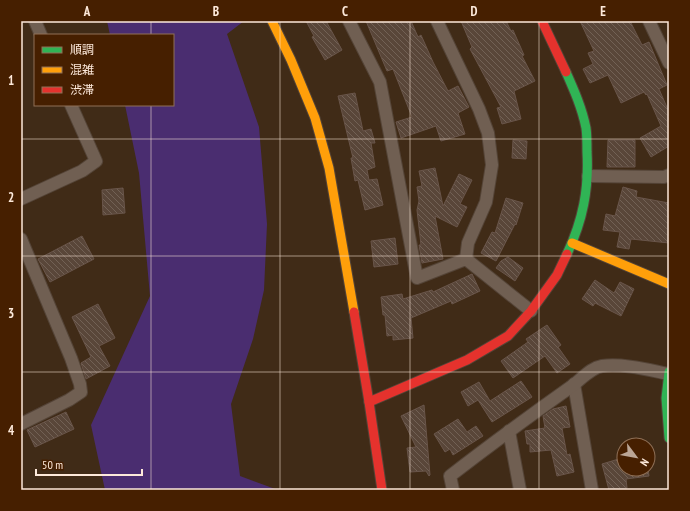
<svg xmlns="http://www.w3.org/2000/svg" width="690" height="511" viewBox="0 0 690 511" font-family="'PT Sans Narrow','Noto Sans JP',sans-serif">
<defs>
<pattern id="building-back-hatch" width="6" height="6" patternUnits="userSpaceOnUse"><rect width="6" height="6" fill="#594639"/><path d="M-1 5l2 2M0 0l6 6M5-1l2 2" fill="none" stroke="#726155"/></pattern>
</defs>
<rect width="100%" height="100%" fill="#402b17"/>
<path fill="#4a2d70" d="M107,21H244L227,34L259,127L267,224L264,290L253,339L231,404L240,476L278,490H105L91,425L150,296L139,173L125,105H173V35H110Z"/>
<g fill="url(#building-back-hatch)" stroke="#69554a">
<path d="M306,21H326L342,50L325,60L312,37L314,36Z"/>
<path d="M366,21H411L418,37L421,35L433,62L448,91L458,86L469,107L458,113L465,134L441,141L436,126L401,138L396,122L412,117L393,69L387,71Z"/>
<path d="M461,21H506L511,31L513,30L524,55L522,56L535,81L514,91L521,119L502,124L497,108L501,107L470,49L472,47Z"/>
<path d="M580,21H630L642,45L649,42L667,85L659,89L669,112V146L651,157L640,138L661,126L647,94L646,95L644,92L621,103L608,75L590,83L583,69L593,64L588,53L594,51Z"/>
<path d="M355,93L363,131L371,129L375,143H371L375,167L367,170L369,180L377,179L383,205L365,210L358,180L355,181L351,158H353L338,96Z"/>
<path d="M513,140L527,141L526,159L512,158Z"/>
<path d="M608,140H635V167H607Z"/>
<path d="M435,168L443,206L459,174L472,180L460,204L467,207L457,227L435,216L443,259L422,263L419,245H421L417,210L419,201L417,187L422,186L419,171Z"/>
<path d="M623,187L637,191L636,197L669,203V243L631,239L629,249L617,247L620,232L603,230L606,214L615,216Z"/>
<path d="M123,188L125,213L103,215L102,190Z"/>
<path d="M506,198L523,203L516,225L515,224L496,261L481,253L492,232L495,233Z"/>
<path d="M82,236L94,259L50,282L38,259Z"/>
<path d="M395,238L398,264L374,267L371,241Z"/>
<path d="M508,257L523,268L515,281L496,268L501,261Z"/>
<path d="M472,274L480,291L452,304L451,301L411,318L413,338L393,340V335L387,336L385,315H383L381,297L402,294L403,299L432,290L433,292Z"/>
<path d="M595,280L614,293L620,282L634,289L621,316L595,303L593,306L582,299Z"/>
<path d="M98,304L115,338L99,346L110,366L86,379L81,363L91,357L72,317Z"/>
<path d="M547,325L561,345L558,347L570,364L557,373L545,356L513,378L501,361L528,342L526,339Z"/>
<path d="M521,381L532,397L492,422L478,400L468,406L461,392L479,382L490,401Z"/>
<path d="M424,405L430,475L429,476L426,471L410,472L407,448L416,447L401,416Z"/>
<path d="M566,406L570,427L562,428L567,455L570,454L574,472L557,476L551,450L530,452V444H527L525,431L545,428L543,416L553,409Z"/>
<path d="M66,412L74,429L35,447L27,430Z"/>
<path d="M458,419L467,432L476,426L483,436L453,455L450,449L445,452L434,434Z"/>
<path d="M622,458L624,469H648L649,476L626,479L627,488L609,490L602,464Z"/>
</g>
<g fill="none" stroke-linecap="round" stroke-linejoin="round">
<defs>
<g id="street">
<path d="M35,21L41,35"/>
<path d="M349,21L380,82L417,278L466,259L531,311"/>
<path d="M437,21L479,109L488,133L492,165L486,202L468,243L466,259"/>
<path d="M649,21L669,63"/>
<path d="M588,176L664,177L669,175"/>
<path d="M21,199L82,171L96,161L71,105"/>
<path d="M21,239L71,358L80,384L81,392L69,400L21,424"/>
<path d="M574,384L592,490"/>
<path d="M509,431L520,490"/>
<path d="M453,490L450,476C490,445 531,415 572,386C582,379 590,368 602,366C622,363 649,370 669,374"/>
</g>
<g id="fast">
<path d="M566,72C574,90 582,108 586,128C587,135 587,144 587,152C589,189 583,220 567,254"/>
<path d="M669,372L666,398L669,438"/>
</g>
<g id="slow">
<path d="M272,21L291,60L315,118L329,168L354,312"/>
<path d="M572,243L669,284"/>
</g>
<g id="jam">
<path d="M542,21L566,72"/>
<path d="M354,312L369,402L382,490"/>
<path d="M369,402L467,360L508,336L531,311L557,275L567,254"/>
</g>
</defs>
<use href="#street" stroke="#544437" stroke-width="14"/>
<use href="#fast" stroke="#544437" stroke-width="11"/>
<use href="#slow" stroke="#544437" stroke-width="11"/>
<use href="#jam" stroke="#544437" stroke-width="11"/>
<use href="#street" stroke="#705f52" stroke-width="12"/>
<use href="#fast" stroke="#30b455" stroke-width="9"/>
<use href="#slow" stroke="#ff9f0a" stroke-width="9"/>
<use href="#jam" stroke="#e5322d" stroke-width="9"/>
</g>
<path fill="none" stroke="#fde9da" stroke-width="1" stroke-opacity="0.55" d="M151,21V35M280,21V490M410,21V490M539,21V490M151,105V490M21,139H669M21,256H669M21,372H669"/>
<rect width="690" height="511" fill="none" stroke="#461f00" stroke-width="44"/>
<rect x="34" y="34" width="140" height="72" fill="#461f00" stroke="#8f7057"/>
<rect x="42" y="47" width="20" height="6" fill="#30b455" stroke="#8f7057"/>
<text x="70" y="54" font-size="12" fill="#fde9da">順調</text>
<rect x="42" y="67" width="20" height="6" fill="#ff9f0a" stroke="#8f7057"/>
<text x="70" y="74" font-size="12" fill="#fde9da">混雑</text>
<rect x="42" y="87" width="20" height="6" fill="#e5322d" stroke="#8f7057"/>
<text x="70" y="94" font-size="12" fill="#fde9da">渋滞</text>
<g transform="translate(636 457) rotate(122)"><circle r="19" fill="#461f00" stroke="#8f7057"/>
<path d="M0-3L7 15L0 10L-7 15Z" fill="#bba696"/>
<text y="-6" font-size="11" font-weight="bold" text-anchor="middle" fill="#fde9da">N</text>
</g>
<path d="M36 469v6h106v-6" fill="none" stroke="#fde9da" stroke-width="2"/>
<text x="42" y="469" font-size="12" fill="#fde9da" stroke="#461f00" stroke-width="3" paint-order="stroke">50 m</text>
<rect x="22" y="22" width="646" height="467" fill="none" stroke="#fde9da" stroke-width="1.5"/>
<g font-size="13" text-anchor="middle" font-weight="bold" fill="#fde9da">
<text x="87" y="16">A</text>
<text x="216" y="16">B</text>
<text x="345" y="16">C</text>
<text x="474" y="16">D</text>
<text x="603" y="16">E</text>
<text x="11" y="85">1</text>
<text x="11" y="202">2</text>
<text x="11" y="318">3</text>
<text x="11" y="435">4</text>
</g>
</svg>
